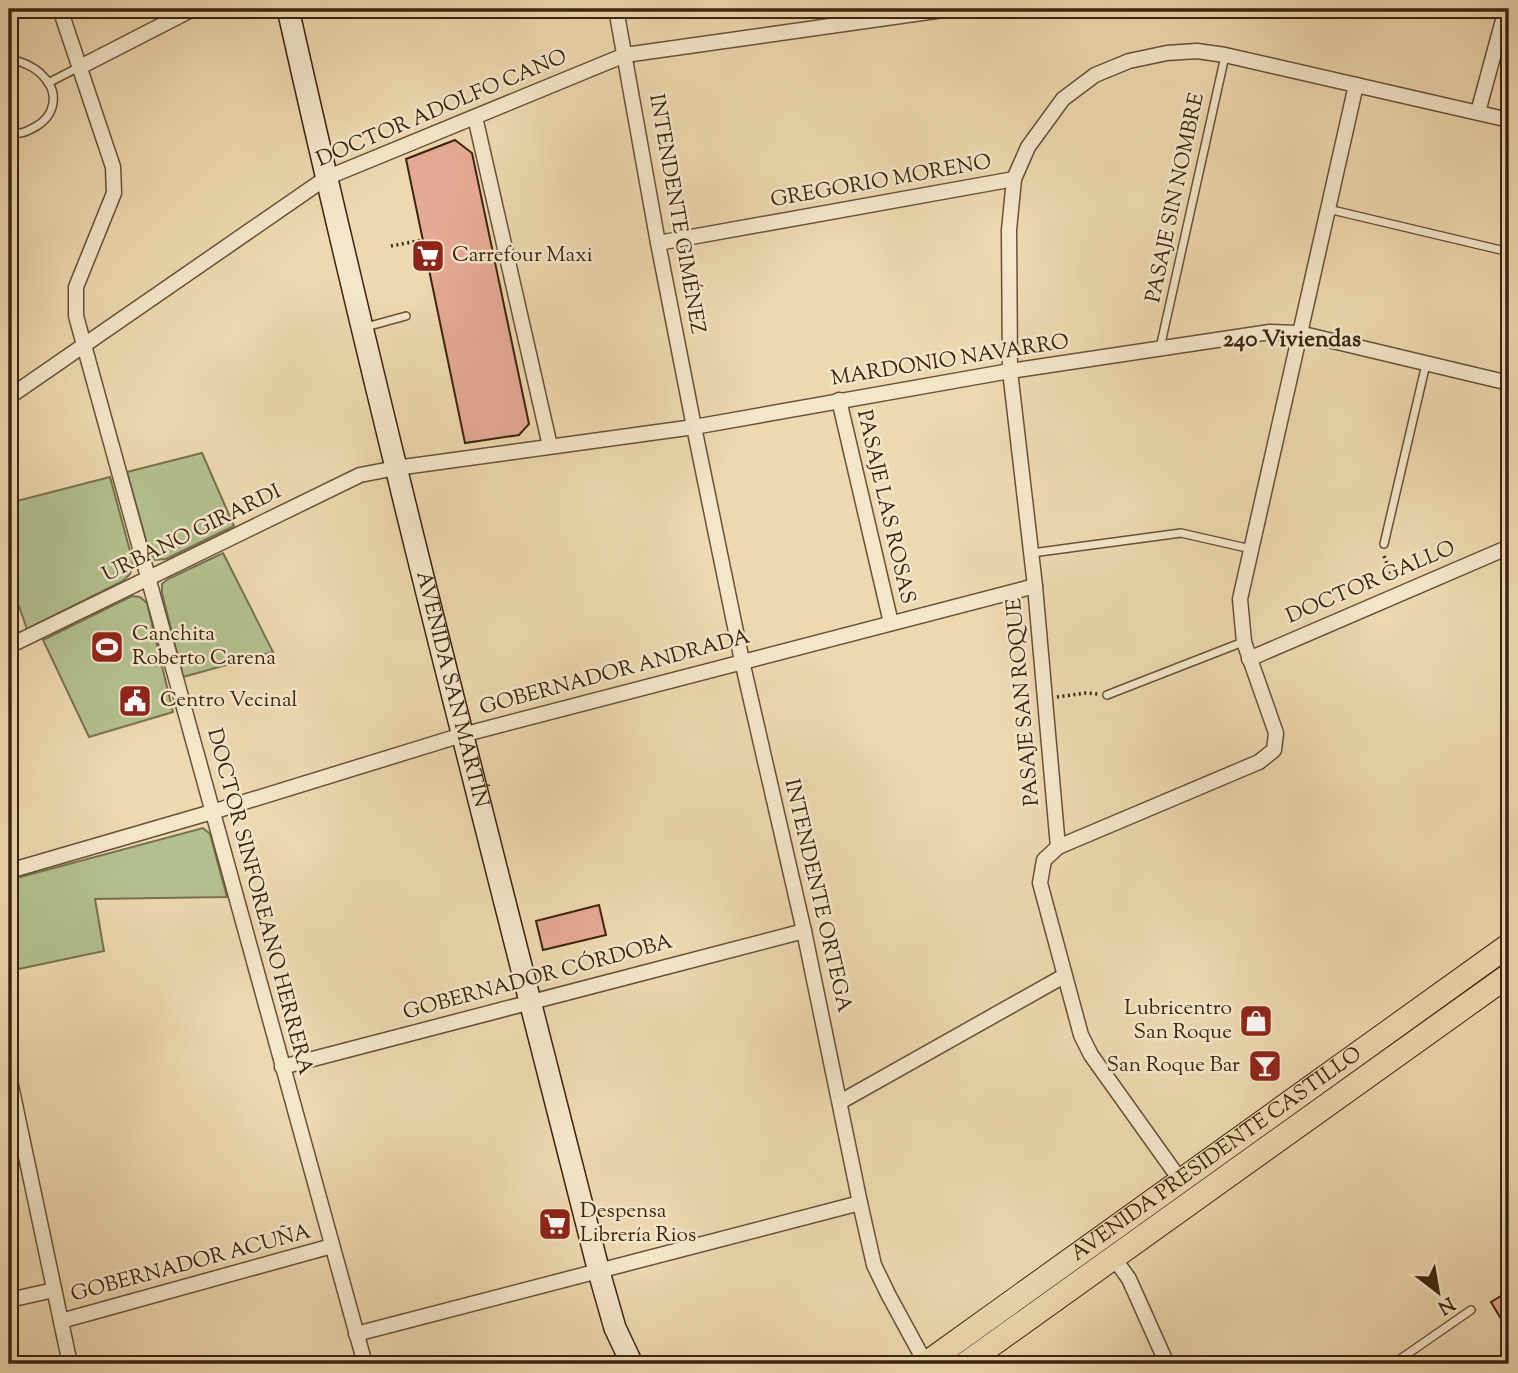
<svg xmlns="http://www.w3.org/2000/svg" width="1518" height="1373" viewBox="0 0 1518 1373" font-family="'Sorts Mill Goudy',serif">
<rect width="100%" height="100%" fill="#eed8af"/>
<filter id="stains"><feTurbulence type="fractalNoise" baseFrequency=".00286" numOctaves="4"/><feColorMatrix values="0 0 0 0 .2 0 0 0 0 .09 0 0 0 0 .02 0 0 0 .5 -.17"/></filter>
<radialGradient id="worn" r=".72"><stop offset=".6" stop-color="#630" stop-opacity="0"/><stop offset="1" stop-color="#630" stop-opacity=".3"/></radialGradient>
<g fill="#b3c08f" stroke="#78724e" stroke-width="2">
<path d="M202,453L234,526L166,559L155,560L149,551L127,472Z"/>
<path d="M110,477L133,562L130,574L123,581L27,629L9,578V503Z"/>
<path d="M223,553L273,652L183,677L162,593V584L168,579Z"/>
<path d="M132,596L140,597L147,603L173,712L89,737L43,640Z"/>
<path d="M203,828L210,834L227,897L95,899L104,951L9,971V880Z"/>
<path d="M1509,955V962L952,1364H942Z"/>
</g>
<g fill="#e5aa95" stroke="#3c240e" stroke-width="2">
<path d="M455,140L472,153L529,424L519,435L465,443L406,159Z"/>
<path d="M599,905L606,935L543,950L536,921Z"/>
<path d="M1509,1291V1332L1491,1302Z"/>
</g>
<g fill="none" stroke-linecap="round" stroke-linejoin="round">
<defs>
<g id="service">
<path d="M9,58C21,62 34,66 43,76C60,93 55,116 35,127C26,132 19,135 9,133"/>
<path d="M48,83L79,67"/>
<path d="M1328,209L1505,251"/>
<path d="M366,327L406,316"/>
<path d="M1160,348L1225,56"/>
<path d="M1384,544L1426,364"/>
<path d="M1032,553L1181,533L1251,549"/>
<path d="M1107,695L1243,642"/>
<path d="M1393,1364L1471,1310"/>
</g>
<g id="minor">
<path d="M60,9L113,167L114,193L76,287V316L365,1364"/>
<path d="M616,9L658,243L694,427L742,661L804,931L860,1203L874,1265L888,1294L926,1364"/>
<path d="M80,67L193,9"/>
<path d="M1478,112L1506,9"/>
<path d="M475,117L550,446"/>
<path d="M658,243L1014,179"/>
<path d="M9,397L326,178L625,55L950,9"/>
<path d="M839,400L891,623"/>
<path d="M9,646L360,475L396,468L694,427L1010,371L1270,332L1299,333L1509,383"/>
<path d="M1249,659L1509,547"/>
<path d="M1058,847L1035,586L1010,371L1009,230L1014,179L1028,147L1063,99L1095,75L1129,61L1167,53L1197,51L1225,55L1509,120"/>
<path d="M9,871L212,812L462,735L1035,586"/>
<path d="M282,1067L804,931"/>
<path d="M9,1076L70,1364"/>
<path d="M840,1102L1064,976"/>
<path d="M1181,1181L1091,1055L1081,1035L1040,883L1044,860L1058,847L1259,762L1274,750L1276,733L1244,642L1240,599L1356,85"/>
<path d="M1114,1258L1129,1279L1167,1364"/>
<path d="M9,1300L54,1290"/>
<path d="M61,1321L332,1246"/>
<path d="M356,1334L860,1203"/>
</g>
<g id="secondary">
<path id="s1" d="M288,9C383,432 492,851 599,1272L615,1328L632,1364"/>
</g>
<g id="primary">
<path id="s2" d="M925,1364L1509,945"/>
<path d="M965,1364L1509,975"/>
</g>
</defs>
<use href="#service" stroke="#685136" stroke-width="10"/>
<use href="#minor" stroke="#685136" stroke-width="17"/>
<use href="#secondary" stroke="#3c240e" stroke-width="24"/>
<use href="#primary" stroke="#3c240e" stroke-width="25"/>
<g stroke="#3c240e" stroke-width="3.5" stroke-dasharray="2 3.5" stroke-linecap="butt">
<path d="M391,246L423,240"/>
<path d="M1384,556L1394,581"/>
<path d="M1057,697L1086,693L1098,694"/>
</g>
<use href="#service" stroke="#f4e6cb" stroke-width="7"/>
<use href="#minor" stroke="#f4e6cb" stroke-width="14"/>
<use href="#secondary" stroke="#f4e6cb" stroke-width="21"/>
<use href="#primary" stroke="#eed8af" stroke-width="23"/>
</g>
<defs>
<symbol id="supermarket-square" viewBox="-11 -11 22 22"><rect x="-9" y="-9" width="18" height="18" rx="4" fill="#8f2418" stroke="#f4e6cb"/><path d="M-6-5.5h2.5l.6 2H6L4.5 2H-2.5L-4.4-4H-6ZM-1.5 3.2a1.3 1.3 0 1 0 .1 0ZM3 3.2a1.3 1.3 0 1 0 .1 0Z" fill="#fff"/></symbol>
<symbol id="stadium-square" viewBox="-11 -11 22 22"><rect x="-9" y="-9" width="18" height="18" rx="4" fill="#8f2418" stroke="#f4e6cb"/><path d="M0-5a6.5 5 0 1 0 0 10a6.5 5 0 1 0 0-10ZM-3.5-1.8h7v3.6h-7Z" fill="#fff"/></symbol>
<symbol id="civic-square" viewBox="-11 -11 22 22"><rect x="-9" y="-9" width="18" height="18" rx="4" fill="#8f2418" stroke="#f4e6cb"/><path d="M-.6-6.5H3V-4.5H.6V-3L4-1V1h2V6H-6V1h2V-1L-.6-3ZM-1.2 2.5V6h2.4V2.5Z" fill="#fff"/></symbol>
<symbol id="shop-square" viewBox="-11 -11 22 22"><rect x="-9" y="-9" width="18" height="18" rx="4" fill="#8f2418" stroke="#f4e6cb"/><path d="M-5-2.5h2.3a2.7 3.5 0 0 1 5.4 0H5L5.5 6h-11ZM-1.5-2.5h3a1.5 2.3 0 0 0-3 0Z" fill="#fff"/></symbol>
<symbol id="bar-square" viewBox="-11 -11 22 22"><rect x="-9" y="-9" width="18" height="18" rx="4" fill="#8f2418" stroke="#f4e6cb"/><path d="M-6-5H6L.8 .8V4.5H3.5V6h-7V4.5H-.8V.8Z" fill="#fff"/></symbol>
</defs>
<g fill-rule="evenodd">
<use href="#supermarket-square" x="409" y="237" width="38" height="38"/>
<use href="#stadium-square" x="88" y="628" width="38" height="38"/>
<use href="#civic-square" x="116" y="682" width="38" height="38"/>
<use href="#shop-square" x="1237" y="1002" width="38" height="38"/>
<use href="#bar-square" x="1246" y="1047" width="38" height="38"/>
<use href="#supermarket-square" x="536" y="1205" width="38" height="38"/>
</g>
<g text-anchor="middle" dominant-baseline="central" stroke-width="5" stroke-linejoin="round" paint-order="stroke">
<g font-size="21" fill="#3c240e" stroke="#f4e6cb">
<text transform="translate(442 109) rotate(-23)">DOCTOR ADOLFO CANO</text>
<text transform="translate(881 182) rotate(-10)">GREGORIO MORENO</text>
<text transform="translate(1176 198) rotate(-78)">PASAJE SIN NOMBRE</text>
<text transform="translate(676 214) rotate(80)">INTENDENTE GIMÉNEZ</text>
<text transform="translate(950 361) rotate(-9)">MARDONIO NAVARRO</text>
<text transform="translate(885 507) rotate(77)">PASAJE LAS ROSAS</text>
<text transform="translate(192 534) rotate(-26)">URBANO GIRARDI</text>
<text transform="translate(1371 583) rotate(-23)">DOCTOR GALLO</text>
<text transform="translate(615 673) rotate(-15)">GOBERNADOR ANDRADA</text>
<text stroke="none"><textPath href="#s1" startOffset="700">AVENIDA SAN MARTÍN</textPath></text>
<text transform="translate(1024 702) rotate(-95)">PASAJE SAN ROQUE</text>
<text transform="translate(817 896) rotate(77)">INTENDENTE ORTEGA</text>
<text transform="translate(259 902) rotate(75)">DOCTOR SINFOREANO HERRERA</text>
<text transform="translate(538 978) rotate(-15)">GOBERNADOR CÓRDOBA</text>
<text stroke="none"><textPath href="#s2" startOffset="359">AVENIDA PRESIDENTE CASTILLO</textPath></text>
<text transform="translate(191 1264) rotate(-15)">GOBERNADOR ACUÑA</text>
</g>
<g font-size="21" fill="#3c240e" stroke="#f4e6cb" text-anchor="start">
<text x="452" y="256">Carrefour Maxi</text>
<text x="132" y="635">Canchita<tspan x="132" dy="24">Roberto Carena</tspan></text>
<text x="160" y="701">Centro Vecinal</text>
<text x="1232" y="1009" text-anchor="end">Lubricentro<tspan x="1232" dy="24">San Roque</tspan></text>
<text x="1240" y="1066" text-anchor="end">San Roque Bar</text>
<text x="580" y="1212">Despensa<tspan x="580" dy="24">Librería Rios</tspan></text>
</g>
<g font-size="23" font-weight="bold" fill="#3c240e" stroke="#f4e6cb">
<text x="1292" y="340">240 Viviendas</text>
</g>
</g>
<rect width="1518" height="1373" fill="none" stroke="#eed8af" stroke-width="35"/>
<rect x="10" y="10" width="1497" height="1352" fill="none" stroke="#3c240e" stroke-width="3.5"/>
<rect x="18" y="18" width="1483" height="1338" fill="none" stroke="#3c240e" stroke-width="2"/>
<g transform="translate(1438 1292) rotate(149)" stroke="#f4e6cb" stroke-width="5" paint-order="stroke">
<path d="M0-5L12 26L0 18L-12 26Z" fill="#3c240e"/>
<text y="-10" font-size="19" font-weight="bold" text-anchor="middle" fill="#3c240e">N</text>
</g>
<rect width="100%" height="100%" filter="url(#stains)"/>
<rect width="100%" height="100%" fill="url(#worn)"/>
</svg>
